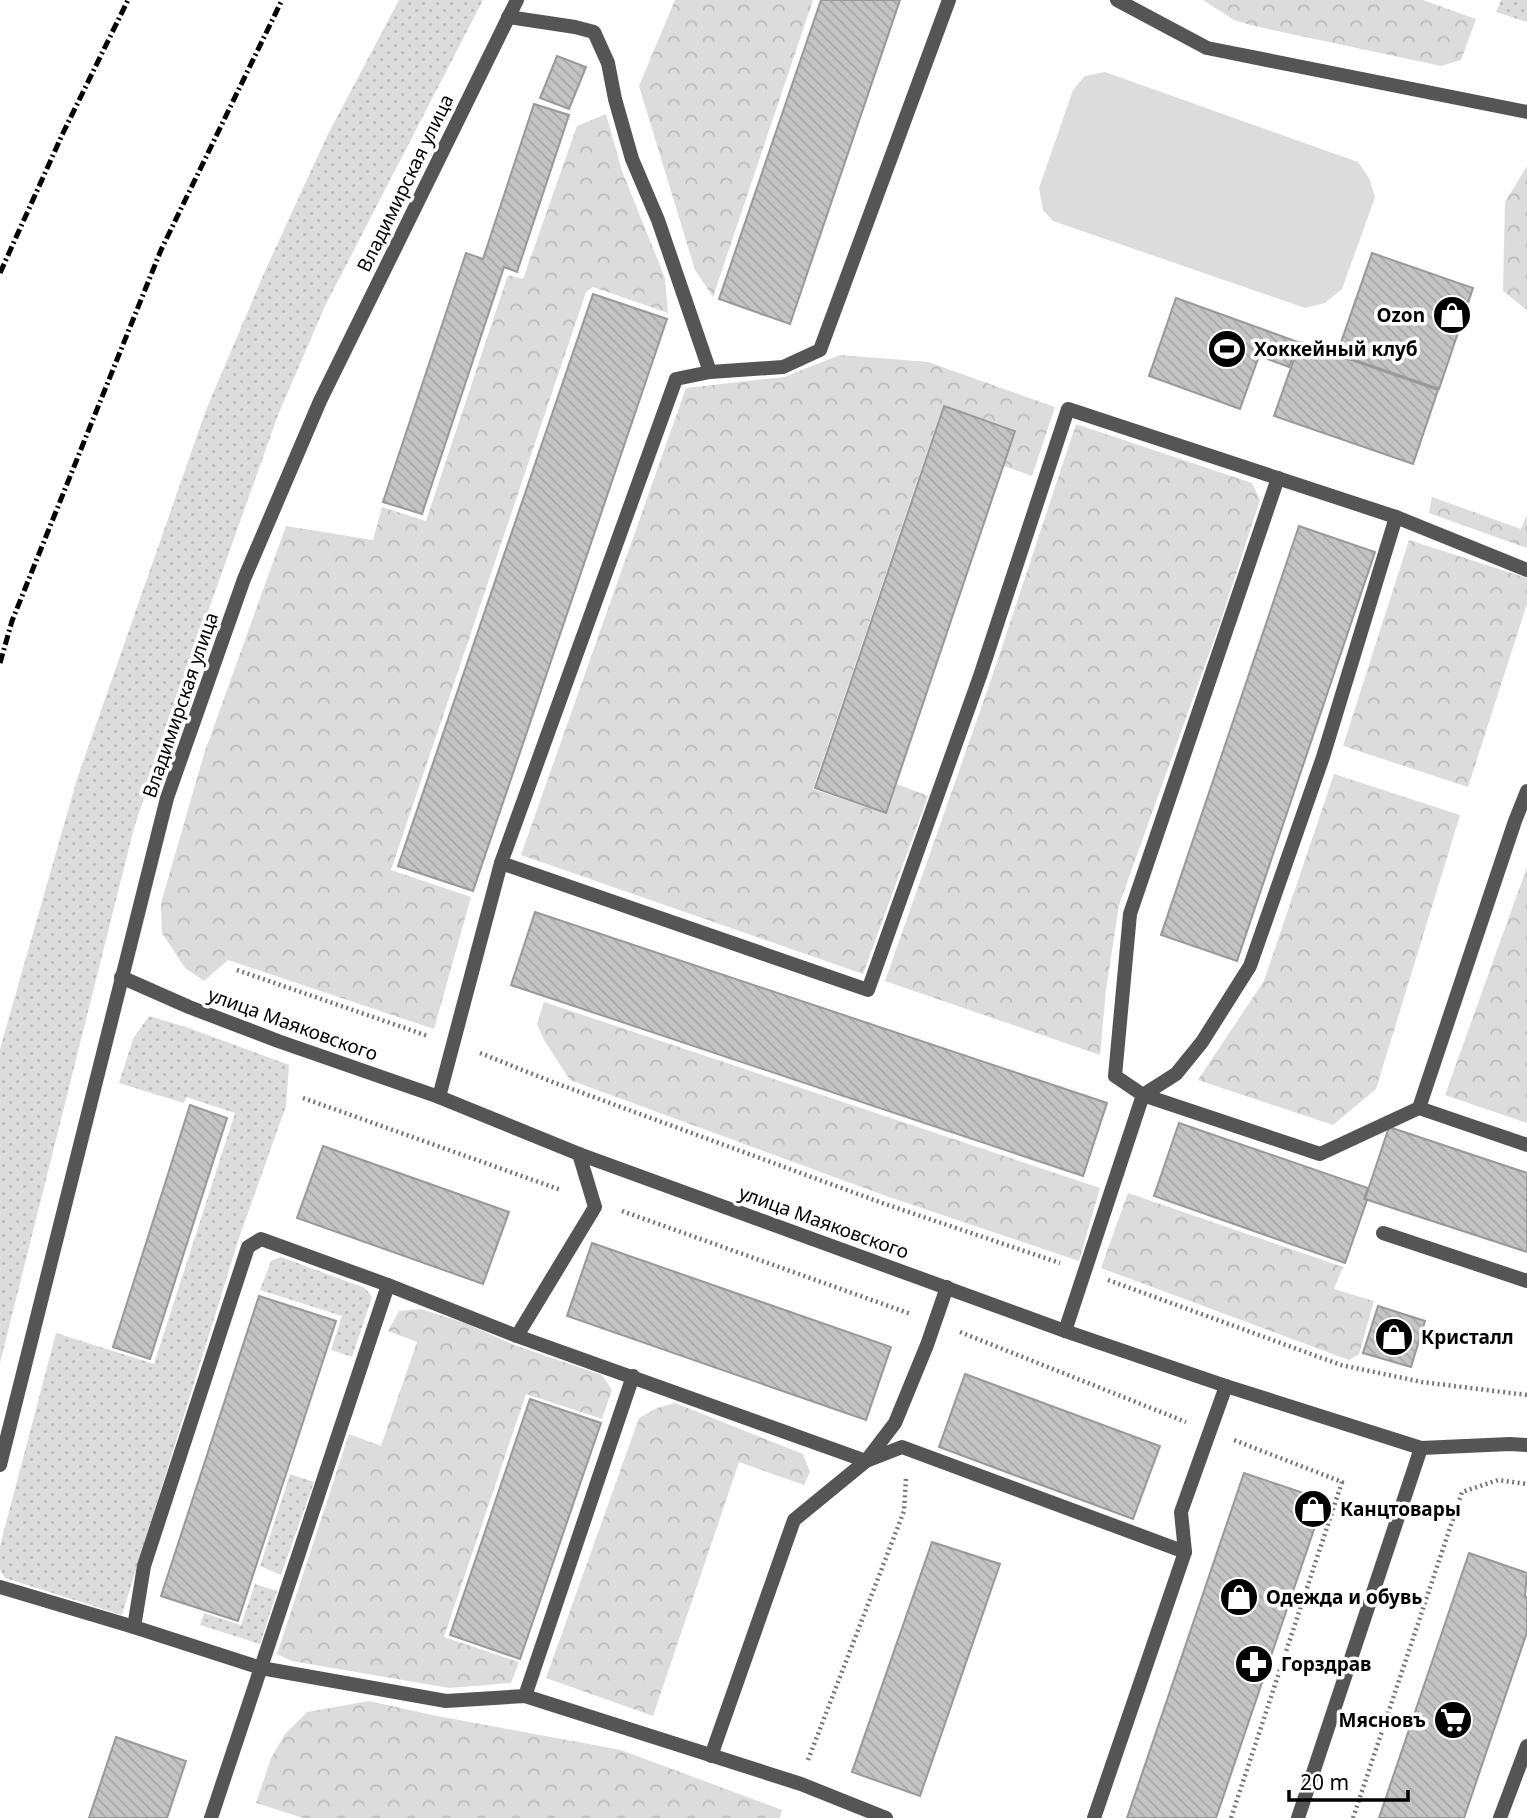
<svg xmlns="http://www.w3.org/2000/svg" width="1527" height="1818" viewBox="0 0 1527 1818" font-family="'Noto Sans',sans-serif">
<defs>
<pattern id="grass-dots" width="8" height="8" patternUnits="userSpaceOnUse" patternTransform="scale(1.75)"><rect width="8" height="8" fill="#dcdcdc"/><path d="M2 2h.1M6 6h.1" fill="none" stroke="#bbb" stroke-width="1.8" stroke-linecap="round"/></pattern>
<pattern id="forest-crowns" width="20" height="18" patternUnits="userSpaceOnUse" patternTransform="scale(1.75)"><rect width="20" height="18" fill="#dcdcdc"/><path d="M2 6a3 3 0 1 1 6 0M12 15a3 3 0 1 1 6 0" fill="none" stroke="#bbb"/></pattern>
<pattern id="building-back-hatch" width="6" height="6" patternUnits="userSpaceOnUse" patternTransform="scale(1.75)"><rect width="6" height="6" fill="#c4c4c4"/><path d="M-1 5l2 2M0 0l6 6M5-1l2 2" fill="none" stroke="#a7a7a7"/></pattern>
</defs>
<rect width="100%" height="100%" fill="#fff"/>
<g fill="url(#grass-dots)">
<path d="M399,0H483L325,306L278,415L178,696L134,828L0,1363V1049L77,779L206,410L265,271L327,136Z"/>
<path d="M1501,0H1527V22L1496,12Z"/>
<path d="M149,1016L186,1027L289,1065L286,1106L239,1238L122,1615L5,1578L0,1570V1546L56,1333L154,1364L235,1113L186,1097L184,1103L119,1083L133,1039Z"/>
<path d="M281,1257L365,1288L372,1297L352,1357L331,1350L342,1316L260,1290L271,1261Z"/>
<path d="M290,1474L314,1482L281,1575L260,1566Z"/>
<path d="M255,1584L277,1591L260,1644L200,1625L204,1613L241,1625Z"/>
</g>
<g fill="url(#forest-crowns)">
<path d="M675,0H813L713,297L695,270L639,86Z"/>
<path d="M1203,0H1423L1476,19L1461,60L1441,66L1254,26L1234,20Z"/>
<path d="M606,114L622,171L665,278L668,313L593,287L586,292L391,870L471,897L434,1029L228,960L204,981L185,968L162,933L161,903L204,754L286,526L373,540L382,507L426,521L508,275L523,279L577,126Z"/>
<path d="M1527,166V310L1503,291L1505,202Z"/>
<path d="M840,355L928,362L1055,407L1032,476L1004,466L1016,430L943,405L813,789L886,814L897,784L928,796L863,974L521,855L686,388L784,377Z"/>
<path d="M1076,424L1252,483L1260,500L1219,626L1119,905L1106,990L1100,1055L885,981L991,680Z"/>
<path d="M1432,497L1521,529L1527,515V548L1429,513Z"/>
<path d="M1409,540L1527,578V604L1468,787L1343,746Z"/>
<path d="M1334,774L1460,815L1376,1089L1333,1125L1198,1080L1264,981Z"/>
<path d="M1527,867V1123L1445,1095Z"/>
<path d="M544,1002L1100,1188L1079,1261L886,1196L570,1080L544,1040L537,1024Z"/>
<path d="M1128,1193L1343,1267L1334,1289L1374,1301L1359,1354L1349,1360L1101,1268Z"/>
<path d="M421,1309L465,1323L514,1345L602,1375L612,1390L602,1419L526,1394L444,1637L519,1662L511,1683L449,1688L292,1661L277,1654L349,1434L381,1446L417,1342L388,1331L399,1311Z"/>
<path d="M675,1403L803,1454L810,1472L804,1485L739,1462L653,1716L546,1678L639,1418L657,1408Z"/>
<path d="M369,1701L432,1715L621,1750L782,1810L780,1818H303L256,1803L271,1758L285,1734L307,1712Z"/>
</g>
<path fill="#dcdcdc" d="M1105,72L1358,162L1369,178L1375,197L1342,289L1325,303L1305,308L1053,221L1043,210L1039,188L1073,90L1085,76Z"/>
<g fill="url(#building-back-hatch)" stroke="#999" stroke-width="2">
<path d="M821,0H900L790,324L719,299Z"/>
<path d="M557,56L586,67L569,109L540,98Z"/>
<path d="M534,104L569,115L517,272L504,267L422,514L383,502L466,253L483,259Z"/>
<path d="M1372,253L1473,288L1439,389L1337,354Z"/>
<path d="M593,294L667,319L473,891L398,866Z"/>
<path d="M1176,298L1298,342L1289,367L1259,356L1240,409L1149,376Z"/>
<path d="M1300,342L1438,390L1413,464L1274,416Z"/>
<path d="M944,406L1015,431L886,813L815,788Z"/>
<path d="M1299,526L1375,552L1237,961L1161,935Z"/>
<path d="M535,912L1107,1103L1083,1176L511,985Z"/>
<path d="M190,1105L227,1118L150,1359L113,1347Z"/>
<path d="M1179,1123L1368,1188L1364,1199L1367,1200L1345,1263L1154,1196Z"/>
<path d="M1389,1127L1527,1173V1252L1365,1199Z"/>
<path d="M323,1146L509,1212L483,1284L297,1218Z"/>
<path d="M592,1243L891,1347L866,1420L567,1316Z"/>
<path d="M259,1296L336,1321L238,1621L161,1596Z"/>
<path d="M1378,1306L1425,1321L1411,1367L1363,1353Z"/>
<path d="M965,1374L1160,1446L1133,1519L939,1447Z"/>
<path d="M530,1399L601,1423L520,1659L450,1635Z"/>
<path d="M1244,1473L1324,1500L1216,1818H1127Z"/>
<path d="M932,1542L1000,1564L920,1796L852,1772Z"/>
<path d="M1469,1553L1527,1573L1525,1596L1527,1597V1632L1464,1818H1379Z"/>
<path d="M116,1737L186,1761L167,1818H89Z"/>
</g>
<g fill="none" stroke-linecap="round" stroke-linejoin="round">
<g stroke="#777" stroke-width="4.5" stroke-dasharray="2 3.5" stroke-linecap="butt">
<path d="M237,970L428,1036"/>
<path d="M480,1053L550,1081L885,1204L1060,1263"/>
<path d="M303,1098L561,1190"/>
<path d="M622,1211L911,1314"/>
<path d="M1108,1280L1341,1365L1422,1382L1527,1395"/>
<path d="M960,1332L1186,1422"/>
<path d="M808,1760L904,1511L906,1478"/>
<path d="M1231,1818L1342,1482L1234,1440"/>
<path d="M1353,1818L1462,1492L1498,1480L1527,1484"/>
</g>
<g stroke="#555" stroke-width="14">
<path d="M1117,0L1207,48L1527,112"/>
<path d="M508,17L575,27L594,32L608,63L615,99L632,159L658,220L710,372"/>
<path d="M1278,478L1130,914L1115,1076L1143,1095L1176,1074L1202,1042L1250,966L1323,757L1396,517L1527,570"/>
<path d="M501,863L676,379L710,372L783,367L820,350L949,0"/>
<path d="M439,1097L501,863L868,990L980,676L1068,409L1396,517"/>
<path d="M1419,1108L1527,1145"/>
<path d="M1383,1233L1527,1281"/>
<path d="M1065,1331L1143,1095L1320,1154L1419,1108L1515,821L1527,791"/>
<path d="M517,1336L595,1207L579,1154"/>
<path d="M1185,1552L1181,1512L1226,1386"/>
<path d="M0,1587L134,1627L261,1668L446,1701L525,1696L801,1784L886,1818"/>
<path d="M134,1627L144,1566L248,1247L261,1239L388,1285"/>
<path d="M525,1696L633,1376"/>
<path d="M711,1756L794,1520L866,1461L902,1447L1185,1552L1094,1818"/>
<path d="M211,1818L388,1285L517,1336L866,1461L895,1423L927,1345L947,1287"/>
<path d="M1500,1818L1527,1746"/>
</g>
<g stroke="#555" stroke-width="14">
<path d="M121,977L189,1007L278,1041L439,1097L579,1154L1065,1331L1226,1386L1421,1448L1510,1444L1527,1445"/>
<path d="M0,1465L167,798L244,579L320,401L517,0"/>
<path d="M1298,1818L1421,1448"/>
</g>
<g stroke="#000" stroke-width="5" stroke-dasharray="10 3.5 2 3.5" stroke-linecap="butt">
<path d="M0,273L63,133L128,0"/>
<path d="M0,663L12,621L161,250L282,0"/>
</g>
</g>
<defs>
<symbol id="shop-disc" viewBox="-11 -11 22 22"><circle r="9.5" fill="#000" stroke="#fff"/><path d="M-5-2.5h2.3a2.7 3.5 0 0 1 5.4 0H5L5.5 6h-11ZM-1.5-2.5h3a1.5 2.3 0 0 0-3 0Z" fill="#fff"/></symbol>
<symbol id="stadium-disc" viewBox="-11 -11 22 22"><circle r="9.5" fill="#000" stroke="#fff"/><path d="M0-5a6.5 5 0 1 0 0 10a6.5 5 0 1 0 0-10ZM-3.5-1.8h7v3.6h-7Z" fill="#fff"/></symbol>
<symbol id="pharmacy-disc" viewBox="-11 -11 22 22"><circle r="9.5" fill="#000" stroke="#fff"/><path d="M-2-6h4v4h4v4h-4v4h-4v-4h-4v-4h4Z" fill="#fff"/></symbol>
<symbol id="supermarket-disc" viewBox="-11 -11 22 22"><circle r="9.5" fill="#000" stroke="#fff"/><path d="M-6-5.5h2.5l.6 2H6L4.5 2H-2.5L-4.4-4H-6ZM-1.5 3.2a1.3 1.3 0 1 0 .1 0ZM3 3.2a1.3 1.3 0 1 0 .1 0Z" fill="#fff"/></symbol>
</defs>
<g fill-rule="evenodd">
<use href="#shop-disc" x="1430" y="293" width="44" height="44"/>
<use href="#stadium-disc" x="1205" y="327" width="44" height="44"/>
<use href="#shop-disc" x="1372" y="1315" width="44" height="44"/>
<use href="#shop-disc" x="1291" y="1487" width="44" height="44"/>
<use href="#shop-disc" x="1217" y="1575" width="44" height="44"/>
<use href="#pharmacy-disc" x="1232" y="1642" width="44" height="44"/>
<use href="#supermarket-disc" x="1431" y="1698" width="44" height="44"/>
</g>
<g text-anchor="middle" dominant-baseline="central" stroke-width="7" stroke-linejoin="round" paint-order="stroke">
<g font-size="19" fill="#000" stroke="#fff">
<text transform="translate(405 183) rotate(-64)">Владимирская улица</text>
<text transform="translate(180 705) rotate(-71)">Владимирская улица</text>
<text transform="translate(293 1024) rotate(20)">улица Маяковского</text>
<text transform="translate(824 1222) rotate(20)">улица Маяковского</text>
</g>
<g font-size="19" font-weight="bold" fill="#000" stroke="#fff" text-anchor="start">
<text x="1425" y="315" text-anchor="end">Ozon</text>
<text x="1254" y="349">Хоккейный клуб</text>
<text x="1421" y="1337">Кристалл</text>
<text x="1340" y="1509">Канцтовары</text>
<text x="1266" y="1597">Одежда и обувь</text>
<text x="1281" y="1664">Горздрав</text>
<text x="1426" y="1720" text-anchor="end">Мясновъ</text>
</g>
</g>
<path d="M1289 1790v10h119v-10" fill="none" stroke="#000000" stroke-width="3.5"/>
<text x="1300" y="1790" font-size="21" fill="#000000" stroke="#ffffff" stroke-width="5" paint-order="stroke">20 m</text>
</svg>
